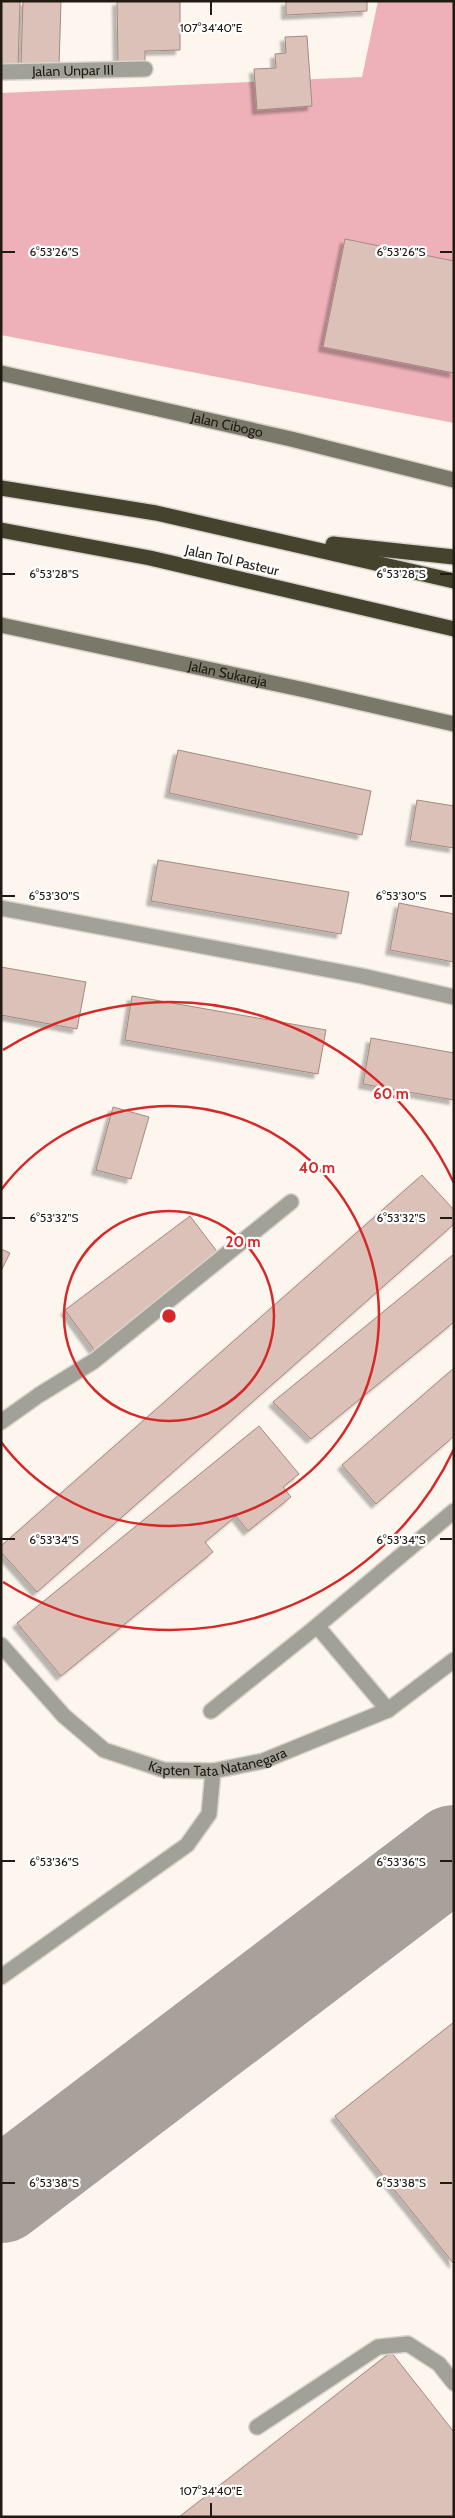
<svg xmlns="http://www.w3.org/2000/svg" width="455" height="2518" viewBox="0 0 455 2518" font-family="Cabin,sans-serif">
<defs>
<filter id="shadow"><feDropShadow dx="-4.5" dy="4.5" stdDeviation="1" flood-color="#0004"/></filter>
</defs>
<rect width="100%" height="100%" fill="#fdf6ee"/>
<path fill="#eeb0b9" d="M378,1H454V423L1,335V93L362,77Z"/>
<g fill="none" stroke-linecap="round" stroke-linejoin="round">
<path stroke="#a8a19a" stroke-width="94" d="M1,2196L454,1852"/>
</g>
<g fill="#dcc1b8" stroke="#a38a81" filter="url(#shadow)">
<path d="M1,1H20L18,66H1Z"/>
<path d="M23,1H61L59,67L21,66Z"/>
<path d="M117,1H180V50L145,51V62H118Z"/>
<path d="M286,1H367V11L286,15Z"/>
<path d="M307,36L312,106L257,110L254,69L276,68L275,54L286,53L285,37Z"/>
<path d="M345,239L454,261V373L323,347Z"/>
<path d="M178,750L371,791L362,835L169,793Z"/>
<path d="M417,800L454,806V848L410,841Z"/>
<path d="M158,860L349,892L341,934L151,901Z"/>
<path d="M399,903L454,914V962L390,950Z"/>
<path d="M1,967L86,982L77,1029L1,1015Z"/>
<path d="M132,996L326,1030L318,1074L125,1040Z"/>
<path d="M371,1038L454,1053V1100L363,1084Z"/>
<path d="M113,1107L149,1117L131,1179L96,1170Z"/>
<path d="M422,1175L454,1210V1224L37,1592L1,1552V1546Z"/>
<path d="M190,1216L222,1258L95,1351L65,1310Z"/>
<path d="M1,1249L10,1253L1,1271Z"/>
<path d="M454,1254V1322L311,1439L273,1402Z"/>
<path d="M454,1368V1436L376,1504L342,1465Z"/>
<path d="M259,1426L299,1474L283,1487L291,1497L248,1531L236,1516L205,1542L213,1552L61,1676L17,1623Z"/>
<path d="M454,2022V2264L335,2116Z"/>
<path d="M391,2352L454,2432V2517H179Z"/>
</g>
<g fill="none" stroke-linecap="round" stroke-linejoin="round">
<defs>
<g id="lane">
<path id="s1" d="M1,1645L64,1716L104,1750L164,1770L213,1771L263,1761L388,1710L454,1660"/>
<path d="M1,1977L187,1845L209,1814L213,1771"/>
<path d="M257,2427L378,2347L408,2344L439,2364L454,2383"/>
</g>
<g id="street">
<path id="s2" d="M1,72L145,69"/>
<path d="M1,908L362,976L454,997"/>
<path d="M1,1422L39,1395L94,1361L291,1202"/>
<path d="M317,1626L388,1710"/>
<path d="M211,1711L317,1626L454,1511"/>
</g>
<g id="secondary">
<path id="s3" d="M1,373L291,439L454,480"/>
<path id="s4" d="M1,625L305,690L454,724"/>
</g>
<g id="highway">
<path d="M1,488L156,513L454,581"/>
<path d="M1,530L150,558L454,629"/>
<path d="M333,544L454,557"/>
</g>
</defs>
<use href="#lane" stroke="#dad3cb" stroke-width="18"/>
<use href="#street" stroke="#dad3cb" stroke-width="18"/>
<use href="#secondary" stroke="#dad3cb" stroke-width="18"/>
<use href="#highway" stroke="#dad3cb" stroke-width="18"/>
<use href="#lane" stroke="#a2a197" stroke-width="15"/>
<use href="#street" stroke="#a2a197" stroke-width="15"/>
<use href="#secondary" stroke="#7a7869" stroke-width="15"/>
<use href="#highway" stroke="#45432e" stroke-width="15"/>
</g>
<path fill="none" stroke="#201a13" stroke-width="2" d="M211,2V15M2,252H15M440,252H452M2,574H15M440,574H452M2,896H15M440,896H452M2,1218H15M440,1218H452M2,1539H15M440,1539H452M2,1861H15M440,1861H452M2,2183H15M440,2183H452M211,2503V2516"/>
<g fill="none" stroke="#d62828" stroke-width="2.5">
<circle cx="169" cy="1316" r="105"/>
<path d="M1 1190A210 210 0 1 1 1 1442"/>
<path d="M454 1449A314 314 0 0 1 3 1582M3 1050A314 314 0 0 1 454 1183"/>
</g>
<g text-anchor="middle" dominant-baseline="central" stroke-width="4.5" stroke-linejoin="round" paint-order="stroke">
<g font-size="14" fill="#201a13" stroke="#fff">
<text stroke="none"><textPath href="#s2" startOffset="72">Jalan Unpar III</textPath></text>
<text stroke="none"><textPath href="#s3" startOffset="232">Jalan Cibogo</textPath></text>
<text transform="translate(232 560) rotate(13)">Jalan Tol Pasteur</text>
<text stroke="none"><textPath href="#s4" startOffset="232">Jalan Sukaraja</textPath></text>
<text stroke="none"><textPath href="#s1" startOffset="265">Kapten Tata Natanegara</textPath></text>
</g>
</g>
<g font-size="12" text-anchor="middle" fill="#201a13" stroke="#fff" stroke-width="4.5" stroke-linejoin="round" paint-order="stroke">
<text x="211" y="32">107°34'40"E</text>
<text x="54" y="256">6°53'26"S</text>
<text x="401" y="256">6°53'26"S</text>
<text x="54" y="578">6°53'28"S</text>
<text x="401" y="578">6°53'28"S</text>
<text x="54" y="900">6°53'30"S</text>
<text x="401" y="900">6°53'30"S</text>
<text x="54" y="1222">6°53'32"S</text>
<text x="401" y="1222">6°53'32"S</text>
<text x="54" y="1544">6°53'34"S</text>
<text x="401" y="1544">6°53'34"S</text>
<text x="54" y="1866">6°53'36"S</text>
<text x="401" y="1866">6°53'36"S</text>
<text x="54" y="2187">6°53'38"S</text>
<text x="401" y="2187">6°53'38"S</text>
<text x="211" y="2495">107°34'40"E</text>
</g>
<circle cx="169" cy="1316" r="8" fill="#d62828" stroke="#fff" stroke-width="2.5"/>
<g font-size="15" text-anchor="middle" font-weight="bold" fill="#d62828" stroke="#fff" stroke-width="4.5" stroke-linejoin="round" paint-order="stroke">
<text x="391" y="1099">60 m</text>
<text x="317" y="1173">40 m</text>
<text x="243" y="1247">20 m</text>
</g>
<rect width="455" height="2518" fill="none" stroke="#201a13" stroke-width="5"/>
</svg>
